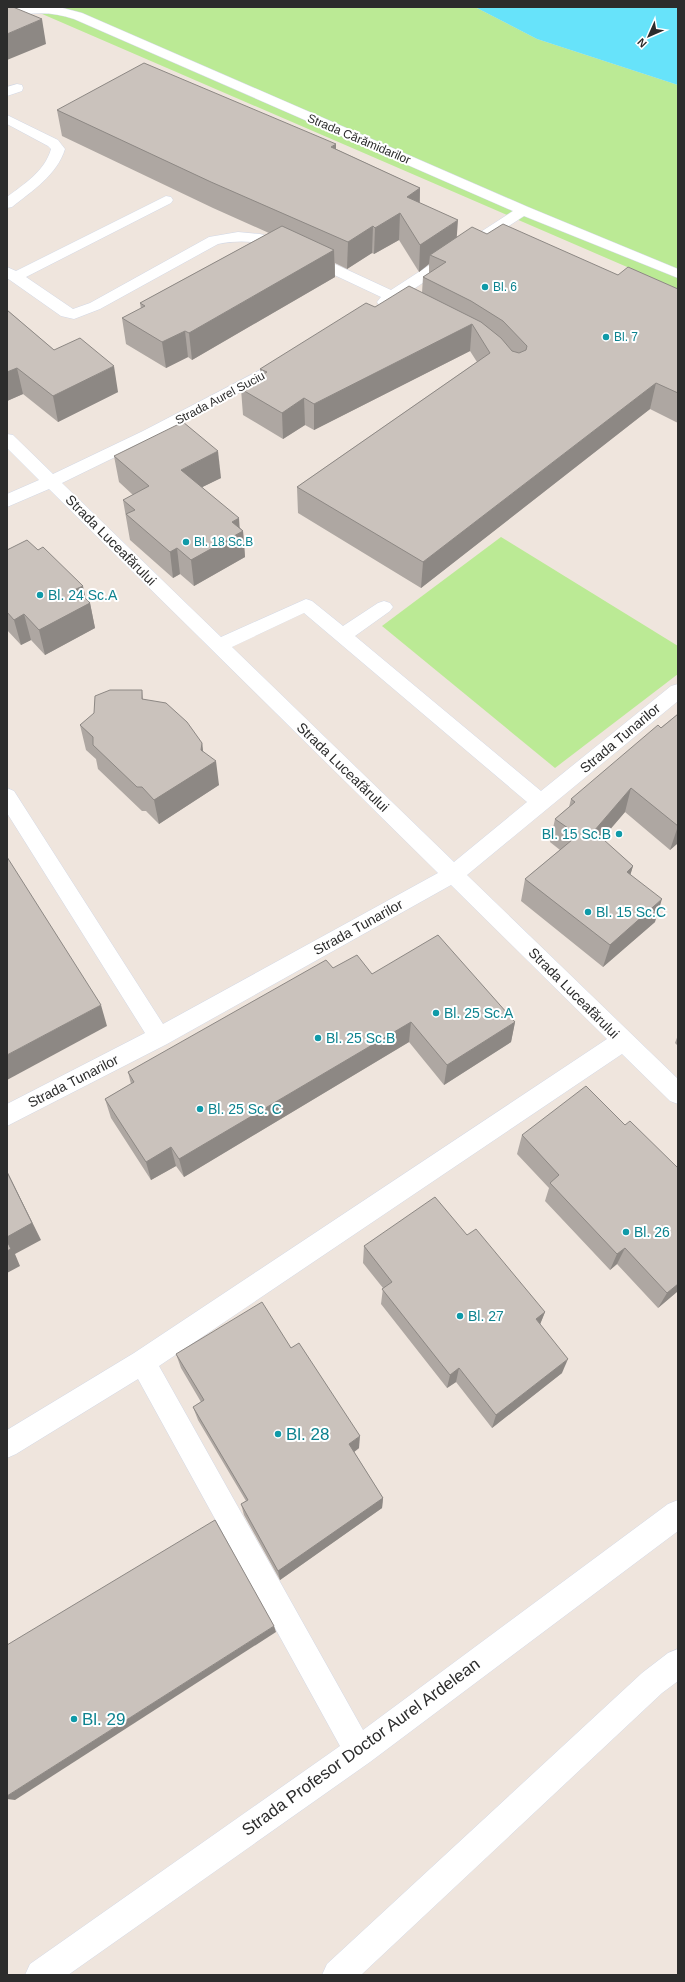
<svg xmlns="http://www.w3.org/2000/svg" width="685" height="1982" viewBox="0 0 685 1982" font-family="Helvetica,sans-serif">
<rect width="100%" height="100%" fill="#efe5dd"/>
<g fill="#bbea95">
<path d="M26,7H475L537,39L678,85V289Z"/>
<path d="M501,537L678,646V674L555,768L382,626Z"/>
</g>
<path fill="#67e3fa" d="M475,7H678V85L537,39Z"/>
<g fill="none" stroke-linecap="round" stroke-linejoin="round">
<defs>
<g id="minor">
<path d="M20,7H59L82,13L528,207L678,269V278L524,216L403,296L411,302L409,305L404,306L393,303L384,306L379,305L377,302L381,297L275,247C255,241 239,240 218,244L100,309L74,319L61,316L7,278V267L16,271L166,196L171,197L173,200L171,203L26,277L73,309L90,303L209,237L238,232L260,234L285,241L391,290L513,211L74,19C51,11 30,12 7,18V10Z"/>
<path d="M17,84L22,85L23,88L22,91L7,96V87Z"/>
<path d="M7,115L58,140L65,149C57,175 32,191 12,207L7,208V197C24,184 45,171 51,149L48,146L7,124Z"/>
<path d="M287,356L293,358L295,361L293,364L154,438L62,483L221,637L306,599L312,601L343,626L378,603L384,601L390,603L393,607L390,611L355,636L541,791L671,686L678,684V701L467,875L678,1079V1104L670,1101L622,1054L159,1366L363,1730L668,1504L678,1500V1531L370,1762L68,1975H25L30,1964L340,1746L138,1379L16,1454L7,1458V1430L134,1353L607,1039L451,885L167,1044L7,1126V1104L145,1033L7,813V788L14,791L163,1024L438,873L49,489L7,507V494L39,480L7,448V434L13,435L53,474L143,431ZM304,613L527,802L454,862L232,647Z"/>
<path d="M678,1649V1681L662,1693L361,1975H322L327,1964L642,1673L668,1653Z"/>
</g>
</defs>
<use href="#minor" stroke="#d2d8e6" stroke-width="1"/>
<use href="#minor" fill="#fff" fill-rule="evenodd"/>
</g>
<g fill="#aea7a2">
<path d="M57,110L336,149L420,188V203L457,237L487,234L618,275L678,289V423L650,409L421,588L298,513L297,487L477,362L470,351L314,430L305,425L283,439L243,415L241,389L261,376L260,369L375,307L422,293L423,277L429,273V264L419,272L399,240L374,254L372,253L347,269L335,263V277L192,360L188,357L166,368L126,344L122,318L141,309L140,303L269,233L213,208L62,136Z"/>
<path d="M7,310L54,350L118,392L58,422L23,394L7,401Z"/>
<path d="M114,456L221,478L202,487L243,531L245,557L194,586L180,574L173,578L130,540L123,500L133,495L119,482Z"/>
<path d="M7,550L86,599L90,603L95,628L45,655L31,640L21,645L7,630Z"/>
<path d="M142,690L143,699L202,743L203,751L219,785L159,824L146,811H142L98,769L96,759L86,750L80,725Z"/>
<path d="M678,714V843L670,850L625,812L602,839L633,866L630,875L655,922L603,967L521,901L525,879L560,850L550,842L555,819L569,807L571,799Z"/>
<path d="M333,968L372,974L515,1022L511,1042L444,1085L409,1042L184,1177L176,1166L151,1180L111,1118L105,1099L131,1084L128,1072Z"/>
<path d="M678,1035V1046L675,1043Z"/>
<path d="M625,1125L678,1168V1291L658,1308L617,1264L610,1270L545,1201L549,1188L517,1154L522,1135Z"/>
<path d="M467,1235L545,1312L540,1324L562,1373L492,1428L456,1382L447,1388L381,1304L383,1288L363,1263L364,1246Z"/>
<path d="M291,1348L359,1448L354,1452L383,1498L382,1508L280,1580L244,1515L241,1504L246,1501L198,1420L193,1407L201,1402L181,1368L176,1354Z"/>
</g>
<g fill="#8d8884">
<path d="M42,19L46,44L7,60V34Z"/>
<path d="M336,144V170L331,147Z"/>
<path d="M420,188L419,215L406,223L407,197Z"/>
<path d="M400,213L399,240L374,254L375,228Z"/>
<path d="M458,220L456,247L430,255L429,264L419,272L420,245Z"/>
<path d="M373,226L372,253L347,269L348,242Z"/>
<path d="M334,250L335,277L192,360L189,333Z"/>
<path d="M472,324L470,351L314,430V404Z"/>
<path d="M185,331L188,357L166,368L162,342Z"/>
<path d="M114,366L118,392L58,422L53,396Z"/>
<path d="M17,368L23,394L7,401V372Z"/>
<path d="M656,383L650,409L421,588L423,562Z"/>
<path d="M304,398L305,425L283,439L282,413Z"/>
<path d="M218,451L221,478L184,496L181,470Z"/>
<path d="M239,518L240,533L243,531L245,557L194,586L191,560L232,522Z"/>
<path d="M177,548L180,574L173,578L170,552Z"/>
<path d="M83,586L87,604L90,603L95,628L45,655L39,630L76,589Z"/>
<path d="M24,614L31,640L21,645L14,620Z"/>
<path d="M202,743L205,767L216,761L219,785L159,824L154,800L201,750Z"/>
<path d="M631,788L625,812L588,855L594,831Z"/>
<path d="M678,826V843L670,850Z"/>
<path d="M633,866L626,889L627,872Z"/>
<path d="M662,899L655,922L603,967L610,945Z"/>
<path d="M101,1005L107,1026L7,1080V1055Z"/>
<path d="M411,1022L409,1042L184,1177L179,1159Z"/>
<path d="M515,1022L511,1042L444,1085L447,1065Z"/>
<path d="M171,1147L176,1166L151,1180L146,1162Z"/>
<path d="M7,1171L41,1240L15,1254L20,1266L7,1273Z"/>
<path d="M625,1248L617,1264L610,1270L617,1254Z"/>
<path d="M678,1284V1291L658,1308L667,1293Z"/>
<path d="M545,1312L539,1327L536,1319Z"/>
<path d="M568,1359L562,1373L492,1428L496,1415Z"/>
<path d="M459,1368L456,1382L447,1388L450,1375Z"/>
<path d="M360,1436L359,1448L349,1456V1444Z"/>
<path d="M383,1498L382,1508L280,1580L278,1571Z"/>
<path d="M274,1626L276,1632L15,1800L7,1799V1796Z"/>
</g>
<g fill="#cac2bc" stroke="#8d8884">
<path d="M7,7H13L42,19L7,34Z"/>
<path d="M144,63L336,144L331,147L420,188L407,197L458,220L420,245L400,213L375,228L373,226L348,242L211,182L57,110Z"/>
<path d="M503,224L618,275L628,267L678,289V393L656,383L423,562L297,487L490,353L472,324L314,404L304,398L282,413L241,389L267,372L260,369L366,303L375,307L409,286L481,322L501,338L512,351L519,353L526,350L527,346L503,321L471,301L423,277L446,262L430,255L472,227L487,234Z"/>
<path d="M282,226L334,250L189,333L185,331L162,342L122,318L145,306L140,303Z"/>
<path d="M7,310L54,350L80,338L114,366L53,396L17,368L7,372Z"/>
<path d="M183,422L218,451L181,470L239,518L232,522L243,531L191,560L177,548L170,552L126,514L135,510L123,500L149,486L114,456Z"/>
<path d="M27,540L38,550L43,547L83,586L76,589L90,603L39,630L24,614L14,620L7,612V550Z"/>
<path d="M110,690H142V699L166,703L187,722L202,743L201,750L216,761L154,800L142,787H137L93,745V737L80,725L94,713L95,696Z"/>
<path d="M678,714V826L631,788L594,831L633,866L627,872L662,899L610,945L525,879L578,835L555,819L575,802L571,799L658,725L661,728Z"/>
<path d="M7,857L101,1005L7,1055Z"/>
<path d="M438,935L515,1022L447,1065L411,1022L179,1159L171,1147L146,1162L105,1099L134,1082L128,1072L326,960L333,968L357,955L372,974Z"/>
<path d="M586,1086L625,1125L630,1121L678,1168V1284L667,1293L625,1248L617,1254L550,1183L559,1175L522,1135Z"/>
<path d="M7,1172L32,1223L7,1237Z"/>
<path d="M435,1197L467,1235L476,1229L545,1312L536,1319L568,1359L496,1415L459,1368L450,1375L382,1289L392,1282L364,1246Z"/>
<path d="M7,1241L11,1249L7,1251Z"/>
<path d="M262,1302L291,1348L299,1343L360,1436L349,1444L383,1498L278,1571L241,1504L248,1500L193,1407L204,1400L176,1354Z"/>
<path d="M215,1520L274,1626L7,1796V1645Z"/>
</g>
<g fill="#0f9aa8" stroke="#fff" stroke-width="1.5">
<circle cx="485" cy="287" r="4"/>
<circle cx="606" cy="337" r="4"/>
<circle cx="186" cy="542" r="4"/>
<circle cx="40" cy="595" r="4"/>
<circle cx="619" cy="834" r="4"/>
<circle cx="588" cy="912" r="4"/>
<circle cx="436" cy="1013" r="4"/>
<circle cx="318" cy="1038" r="4"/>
<circle cx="200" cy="1109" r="4"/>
<circle cx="626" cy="1232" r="4"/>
<circle cx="460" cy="1316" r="4"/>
<circle cx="278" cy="1434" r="4"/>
<circle cx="74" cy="1719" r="4"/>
</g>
<g text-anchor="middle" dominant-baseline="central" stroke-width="4" stroke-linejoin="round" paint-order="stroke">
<g font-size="12" fill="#2c2c2c" stroke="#fff">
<text transform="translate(359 139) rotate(23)">Strada Cărămidarilor</text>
<text transform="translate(220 398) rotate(-28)">Strada Aurel Suciu</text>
</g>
<g font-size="12" fill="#0d838f" stroke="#fff" text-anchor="start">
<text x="493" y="287">Bl. 6</text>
<text x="614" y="337">Bl. 7</text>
<text x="194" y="542">Bl. 18 Sc.B</text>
</g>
<g font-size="14" fill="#2c2c2c" stroke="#fff">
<text transform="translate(111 540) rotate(45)">Strada Luceafărului</text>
<text transform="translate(620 738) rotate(-40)">Strada Tunarilor</text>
<text transform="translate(343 767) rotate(44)">Strada Luceafărului</text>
<text transform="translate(358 927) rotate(-29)">Strada Tunarilor</text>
<text transform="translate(574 993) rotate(45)">Strada Luceafărului</text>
<text transform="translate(73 1081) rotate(-27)">Strada Tunarilor</text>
</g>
<g font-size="14" fill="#0d838f" stroke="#fff" text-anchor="start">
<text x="48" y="595">Bl. 24 Sc.A</text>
<text x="611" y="834" text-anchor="end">Bl. 15 Sc.B</text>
<text x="596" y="912">Bl. 15 Sc.C</text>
<text x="444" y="1013">Bl. 25 Sc.A</text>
<text x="326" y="1038">Bl. 25 Sc.B</text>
<text x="208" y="1109">Bl. 25 Sc. C</text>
<text x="634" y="1232">Bl. 26</text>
<text x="468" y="1316">Bl. 27</text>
</g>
<g font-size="17" fill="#0d838f" stroke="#fff" text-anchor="start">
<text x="286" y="1434">Bl. 28</text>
<text x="82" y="1719">Bl. 29</text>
</g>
<g font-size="17" fill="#2c2c2c" stroke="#fff">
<text transform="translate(361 1747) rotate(-36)">Strada Profesor Doctor Aurel Ardelean</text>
</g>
</g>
<rect width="685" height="1982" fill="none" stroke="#2c2c2c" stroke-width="16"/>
<g transform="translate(649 36) rotate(225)" stroke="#ffffff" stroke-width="3" paint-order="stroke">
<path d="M0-3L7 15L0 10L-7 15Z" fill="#2c2c2c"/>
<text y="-6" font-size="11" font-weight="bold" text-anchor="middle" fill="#2c2c2c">N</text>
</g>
</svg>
